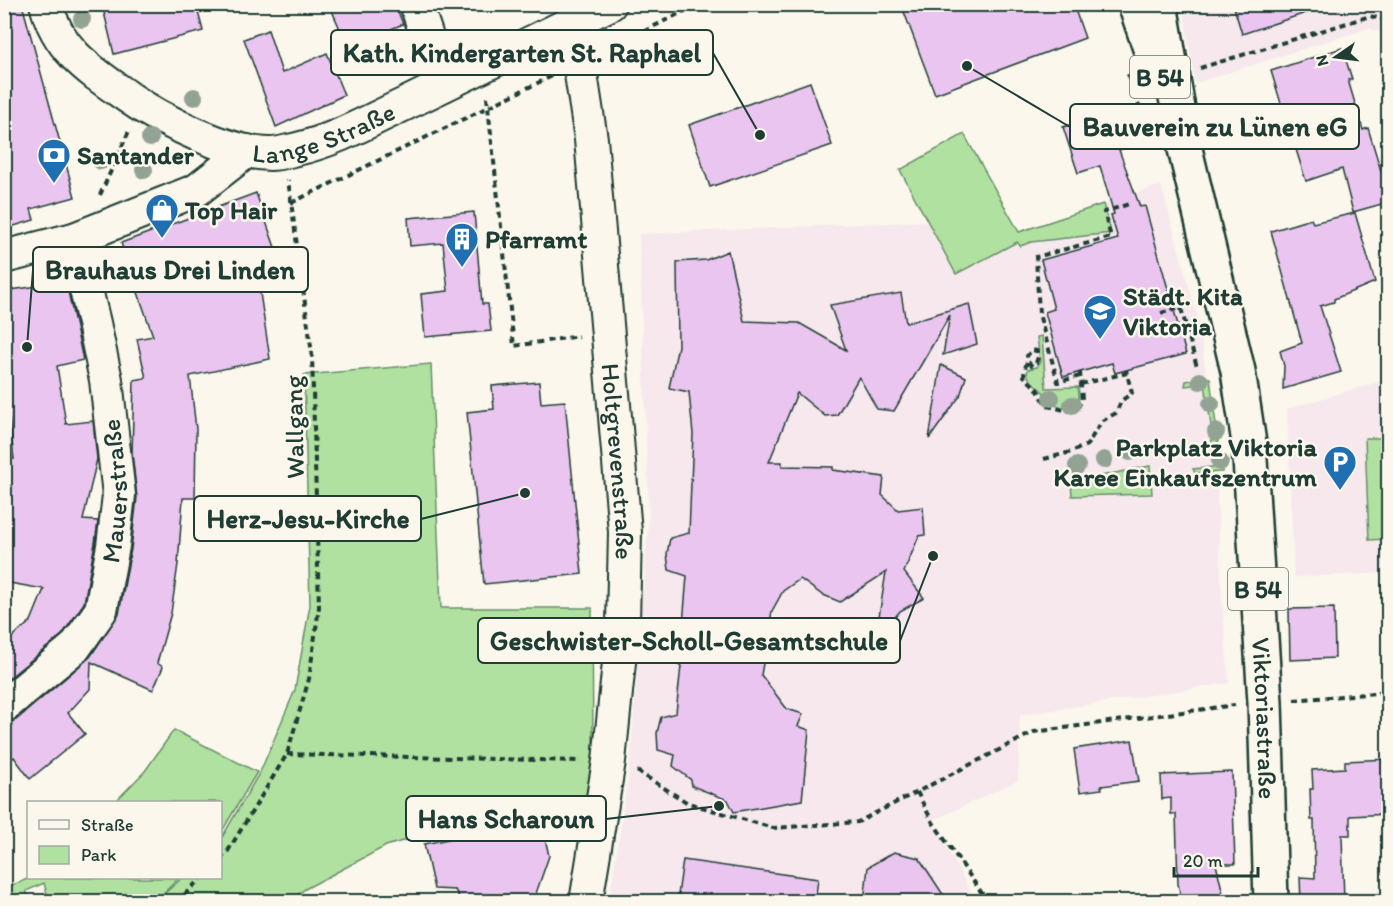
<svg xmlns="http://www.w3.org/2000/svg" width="1393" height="906" viewBox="0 0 1393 906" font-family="Itim,sans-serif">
<rect width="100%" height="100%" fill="#fbf7ec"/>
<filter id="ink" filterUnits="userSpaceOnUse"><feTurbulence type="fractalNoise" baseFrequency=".0167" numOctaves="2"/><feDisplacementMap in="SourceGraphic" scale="12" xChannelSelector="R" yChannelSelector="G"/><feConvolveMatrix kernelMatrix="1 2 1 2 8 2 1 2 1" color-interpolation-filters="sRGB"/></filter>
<g filter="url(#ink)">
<g fill="#f6e8ed">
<path d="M1183,5H1388V36L1369,28L1195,83Z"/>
<path d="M1161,185L1200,326L1206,377L1186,381L1185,385L1205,384L1207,395L1213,467L1193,470L1195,473L1216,472L1222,599L1229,683L1020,715L1018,780L932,821L976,901L609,902L630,766L649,514L639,234L928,221L956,274L1019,232Z"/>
<path d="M1388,379V573L1294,577L1287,409Z"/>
</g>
<g fill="#b1e1a1" stroke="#688f6a" stroke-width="1.5">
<path d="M964,134L1019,232L1103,204L1111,233L1031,242L1020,246L1017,242L956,274L900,170Z"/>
<path d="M1042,336L1046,388L1078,387C1080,397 1080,402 1072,409L1049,404L1043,392L1030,380L1027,374L1028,369L1037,367L1040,361L1037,337Z"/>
<path d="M431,364L441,608H592L593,754L584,810L495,813L386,846L305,889L290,901H156L182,878H220L221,839L261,770L295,690L310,605L304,375Z"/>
<path d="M1206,377L1210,378L1222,472L1195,473L1193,469L1213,467L1211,426L1205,384L1185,386L1186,381Z"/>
<path d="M1365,438H1382L1385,539L1369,540Z"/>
<path d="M1150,466L1152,494L1072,496L1071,482Z"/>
<path d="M174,730L257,772L221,833L220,802H115L145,771Z"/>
<path d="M30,878H179L155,901H49L44,883L26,891L31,901H5V888Z"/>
</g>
<g fill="#eac5f0" stroke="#1f3d34" stroke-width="1.5">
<path d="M4,4H22L75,197L31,209L34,220L4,229Z"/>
<path d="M102,4H196L203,31L114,54Z"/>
<path d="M329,4H395L403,24L348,47Z"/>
<path d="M901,4H1073L1085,38L935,94Z"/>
<path d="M1233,4H1318V9L1242,34Z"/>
<path d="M268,30L282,73L327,53L344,95L276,127L244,39Z"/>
<path d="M1342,48L1352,79L1348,80L1363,130L1368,128L1389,197V202L1353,212L1342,169L1306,181L1293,140L1284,143L1276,116L1284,113L1271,71Z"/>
<path d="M810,82L832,145L710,187L689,125Z"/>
<path d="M1115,110L1121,126L1128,130L1133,145L1119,150L1140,207L1145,206L1186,354L1115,373L1112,363L1063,377L1045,312L1054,309L1041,260L1118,239L1111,215L1114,214L1100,166L1078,173L1063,127L1082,121L1087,112L1095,117Z"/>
<path d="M256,193L277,253L255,260L270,359L190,376L196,429L195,498H183L178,564L171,613L157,663L163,667L153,690L91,662L90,689L68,713L85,734L30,779L14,757L4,763V724L16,720L90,657L119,614L131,549L137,497L132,453L134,380L146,378L137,339L153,336L121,243Z"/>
<path d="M474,212L482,304H488L491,331L425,337L421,294L448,291L443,243L410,246L408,218Z"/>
<path d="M1355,213L1375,282L1334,299V302L1320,306L1341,372L1283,389L1284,366L1280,351L1302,343L1271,231L1311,219L1313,223Z"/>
<path d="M728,251L744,321L799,323L846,350L830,305L901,293L906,323L969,304L977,344L943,355L950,315L894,411L877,409L859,377L837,415L825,416L797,393L769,462H782V466L833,467V470L884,477L882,495L898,510L923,507L925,535L919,536L904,572L924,598L900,611L875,642L886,572L840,602L821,594L800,579L783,591L772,611L761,675L787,709L803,714L798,726L809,730L802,800L734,812L728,800L692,786L691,780L673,766L675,755L658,750L657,733L661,717L676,713L681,666L664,659L663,645L667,628L683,624L687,576L669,570L667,554L670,538L689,533L693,434L689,392L669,388L678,346L677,262L706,260Z"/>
<path d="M66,282L83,360L57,366L66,424L93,421L97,459L83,520L98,521L95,543L84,603L62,635L4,682V644L31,621L44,589L4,582V457L14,459L4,376V291Z"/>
<path d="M941,365L966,377L960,396L929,439Z"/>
<path d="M539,382L541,403L565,401L582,574L484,584L467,412L494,409L492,386Z"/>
<path d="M1334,608L1335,658L1290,660L1289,609Z"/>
<path d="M1132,740L1139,781L1101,786L1102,789L1080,792L1074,749Z"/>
<path d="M1389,759V814L1350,816V835H1342L1344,902H1301L1300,877L1315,878L1314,820H1311L1310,789H1313L1312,770L1345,768V761Z"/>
<path d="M1232,772L1235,864H1216L1225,902H1182L1178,884L1176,814H1171V798L1162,799L1161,775Z"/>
<path d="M541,820L549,856L533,902H462L455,890L434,889L424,844Z"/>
<path d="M894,852L919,858L948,902H864L868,867Z"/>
<path d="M683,860L818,879L815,902H677Z"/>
</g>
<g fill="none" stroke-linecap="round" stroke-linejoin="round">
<defs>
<g id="street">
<path id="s1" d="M46,4C58,51 91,71 128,97C160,120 231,154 270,154C279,154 288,151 297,149C336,140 369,121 405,104C473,71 541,37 610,4"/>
<path d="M416,4L443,85"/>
<path id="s2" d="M573,22L591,139L625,532L623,623L609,761L586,902"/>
<path d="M4,257L74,239L197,190L247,151"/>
<path id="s3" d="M4,706L75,647L101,610L113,546L119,495L106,380L94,323L74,239"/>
</g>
<g id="primary">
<path d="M1135,4L1152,54"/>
<path id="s4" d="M1160,4L1185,149L1238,371L1249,443L1265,702L1271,902"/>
</g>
</defs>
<use href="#street" stroke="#1f3d34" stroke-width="36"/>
<use href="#primary" stroke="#1f3d34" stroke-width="38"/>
<g stroke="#1f3d34" stroke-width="4" stroke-dasharray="6 4.5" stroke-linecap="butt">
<path d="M607,50L698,4"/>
<path d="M1200,68L1370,16L1388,21"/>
<path d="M1128,74L1150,138"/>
<path d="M487,97L514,346L579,336"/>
<path d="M100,195L129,131"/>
<path d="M291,203L552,76"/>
<path d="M1161,313L1181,308L1197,367"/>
<path d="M1028,362L1032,366L1036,363L1038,357L1037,351L1032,350L1027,356C1028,363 1024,368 1024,376L1037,389L1047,406L1069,411L1078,408L1082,399L1080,372"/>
<path d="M1080,376L1058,382L1039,314L1036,257L1111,237L1104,212L1129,204"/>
<path d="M1081,384L1127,373"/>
<path d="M1044,459L1071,452L1087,445L1102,421L1116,413L1121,401L1132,393L1126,370"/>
<path d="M1294,700L1388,692"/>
<path d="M287,754L581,761"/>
<path d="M637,771L688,803L773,828L858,822L1034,732L1235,705"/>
<path d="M917,792L932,821L988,902"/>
<path d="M220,859L228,851L287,754L309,679L319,607L312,354L288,180"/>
<path d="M177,902L201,878"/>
</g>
<use href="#street" stroke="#fbf7ec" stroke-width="32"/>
<use href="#primary" stroke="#fbf7ec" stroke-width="33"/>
</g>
<g fill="#92a393">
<circle cx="82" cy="19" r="9"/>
<circle cx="194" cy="97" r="9"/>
<circle cx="150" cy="138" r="9"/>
<circle cx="101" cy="161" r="9"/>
<circle cx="144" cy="170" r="9"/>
<circle cx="1200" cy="381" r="9"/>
<circle cx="1051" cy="398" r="9"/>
<circle cx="1211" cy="404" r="9"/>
<circle cx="1072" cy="405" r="9"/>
<circle cx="1216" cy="432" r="9"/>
<circle cx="1130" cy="452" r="9"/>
<circle cx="1104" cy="460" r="9"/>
<circle cx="1220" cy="462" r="9"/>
<circle cx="1077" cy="466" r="9"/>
</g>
</g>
<defs>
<symbol id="bank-pin" viewBox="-11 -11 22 30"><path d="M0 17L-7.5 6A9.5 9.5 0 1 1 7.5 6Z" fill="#1f6fb2" stroke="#fbf7ec"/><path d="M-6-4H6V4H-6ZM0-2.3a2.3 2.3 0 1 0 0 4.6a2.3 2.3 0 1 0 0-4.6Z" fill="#fff"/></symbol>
<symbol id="shop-pin" viewBox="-11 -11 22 30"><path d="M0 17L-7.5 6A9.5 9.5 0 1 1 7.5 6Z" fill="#1f6fb2" stroke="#fbf7ec"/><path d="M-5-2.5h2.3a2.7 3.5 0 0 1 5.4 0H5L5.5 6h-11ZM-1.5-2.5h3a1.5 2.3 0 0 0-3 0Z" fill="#fff"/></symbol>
<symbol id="building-pin" viewBox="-11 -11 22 30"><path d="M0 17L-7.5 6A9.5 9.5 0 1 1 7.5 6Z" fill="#1f6fb2" stroke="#fbf7ec"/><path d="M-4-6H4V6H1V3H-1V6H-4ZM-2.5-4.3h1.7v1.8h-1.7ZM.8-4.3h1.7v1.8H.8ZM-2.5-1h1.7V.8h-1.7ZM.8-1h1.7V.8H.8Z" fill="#fff"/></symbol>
<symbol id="school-pin" viewBox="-11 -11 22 30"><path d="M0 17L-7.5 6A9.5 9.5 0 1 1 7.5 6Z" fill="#1f6fb2" stroke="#fbf7ec"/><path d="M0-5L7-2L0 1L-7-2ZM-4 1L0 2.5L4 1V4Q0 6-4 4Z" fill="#fff"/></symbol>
<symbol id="parking-pin" viewBox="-11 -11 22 30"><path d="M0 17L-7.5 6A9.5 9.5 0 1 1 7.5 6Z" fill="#1f6fb2" stroke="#fbf7ec"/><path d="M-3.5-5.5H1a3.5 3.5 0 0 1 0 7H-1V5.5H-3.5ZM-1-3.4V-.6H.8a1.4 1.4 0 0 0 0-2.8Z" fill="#fff"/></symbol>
</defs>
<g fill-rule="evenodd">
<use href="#bank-pin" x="35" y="136" width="38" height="52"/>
<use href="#shop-pin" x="143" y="191" width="38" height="52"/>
<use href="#building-pin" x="443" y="220" width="38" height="52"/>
<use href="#school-pin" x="1081" y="292" width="38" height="52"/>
<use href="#parking-pin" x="1321" y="443" width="38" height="52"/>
</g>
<g text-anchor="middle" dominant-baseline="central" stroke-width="5" stroke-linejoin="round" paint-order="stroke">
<g fill="#fbf7ec" stroke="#61756b" stroke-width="1.5">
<rect x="1130" y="56" width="60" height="42" rx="4.5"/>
<rect x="1228" y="568" width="60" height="42" rx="4.5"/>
</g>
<g font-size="24" font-weight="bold" fill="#1f3d34">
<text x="1160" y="77">B 54</text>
<text x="1258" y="589">B 54</text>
</g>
<g font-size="26" fill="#1f3d34" stroke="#fbf7ec">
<text stroke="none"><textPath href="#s1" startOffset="339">Lange Straße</textPath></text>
<text transform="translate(294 427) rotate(-91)">Wallgang</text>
<text stroke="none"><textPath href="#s2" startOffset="442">Holtgrevenstraße</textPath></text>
<text stroke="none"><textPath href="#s3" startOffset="258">Mauerstraße</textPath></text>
<text stroke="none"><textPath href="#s4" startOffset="724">Viktoriastraße</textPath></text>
</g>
<g font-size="26" font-weight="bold" fill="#1f3d34" stroke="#fbf7ec" text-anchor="start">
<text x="77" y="155">Santander</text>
<text x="185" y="210">Top Hair</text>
<text x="485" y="239">Pfarramt</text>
<text x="1123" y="296">Städt. Kita<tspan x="1123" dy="30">Viktoria</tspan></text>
<text x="1317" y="447" text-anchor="end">Parkplatz Viktoria<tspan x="1317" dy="30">Karee Einkaufszentrum</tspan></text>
</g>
</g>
<path fill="none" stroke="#1f3d34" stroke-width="2" d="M760 135L713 53M967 66L1070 127M27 347L33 270M525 493L421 519M933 556L900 641M719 806L606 819"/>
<g fill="#1f3d34" stroke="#fbf7ec" stroke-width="2">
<circle cx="760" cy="135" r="6"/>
<circle cx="967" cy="66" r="6"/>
<circle cx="27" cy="347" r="6"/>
<circle cx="525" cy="493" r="6"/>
<circle cx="933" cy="556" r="6"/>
<circle cx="719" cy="806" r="6"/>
</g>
<g fill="#fbf7ec" stroke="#1f3d34" stroke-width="2">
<rect x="331" y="30" width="382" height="45" rx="6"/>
<rect x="1070" y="104" width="289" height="45" rx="6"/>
<rect x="33" y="247" width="275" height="45" rx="6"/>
<rect x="194" y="496" width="227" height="45" rx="6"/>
<rect x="478" y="618" width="422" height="45" rx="6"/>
<rect x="406" y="796" width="200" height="45" rx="6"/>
</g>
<g font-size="27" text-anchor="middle" font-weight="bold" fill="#1f3d34">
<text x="522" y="62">Kath. Kindergarten St. Raphael</text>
<text x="1215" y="136">Bauverein zu Lünen eG</text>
<text x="170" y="279">Brauhaus Drei Linden</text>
<text x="308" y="528">Herz-Jesu-Kirche</text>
<text x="689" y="650">Geschwister-Scholl-Gesamtschule</text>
<text x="506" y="828">Hans Scharoun</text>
</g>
<rect width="1393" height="906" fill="none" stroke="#fbf7ec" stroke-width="24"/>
<rect x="12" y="12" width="1369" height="882" fill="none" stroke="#1f3d34" stroke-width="2" filter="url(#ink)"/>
<rect x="27" y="801" width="195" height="78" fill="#fbf7ec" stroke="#a3ada2" stroke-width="1.5"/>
<rect x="39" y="820" width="30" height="9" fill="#fbf7ec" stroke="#a3ada2" stroke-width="1.5"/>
<text x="81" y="831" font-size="18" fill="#1f3d34">Straße</text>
<rect x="39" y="846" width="30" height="18" fill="#b1e1a1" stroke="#a3ada2" stroke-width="1.5"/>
<text x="81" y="861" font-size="18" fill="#1f3d34">Park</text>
<g transform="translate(1336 57) rotate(256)" stroke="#fbf7ec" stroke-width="4.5" paint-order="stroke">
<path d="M0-4.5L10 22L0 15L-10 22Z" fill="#1f3d34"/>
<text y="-9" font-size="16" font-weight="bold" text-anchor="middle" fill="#1f3d34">N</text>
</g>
<path d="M1174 867v9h84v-9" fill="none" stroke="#1f3d34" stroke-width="3"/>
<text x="1183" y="867" font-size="18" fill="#1f3d34" stroke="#fbf7ec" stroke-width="4.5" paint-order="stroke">20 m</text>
</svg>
